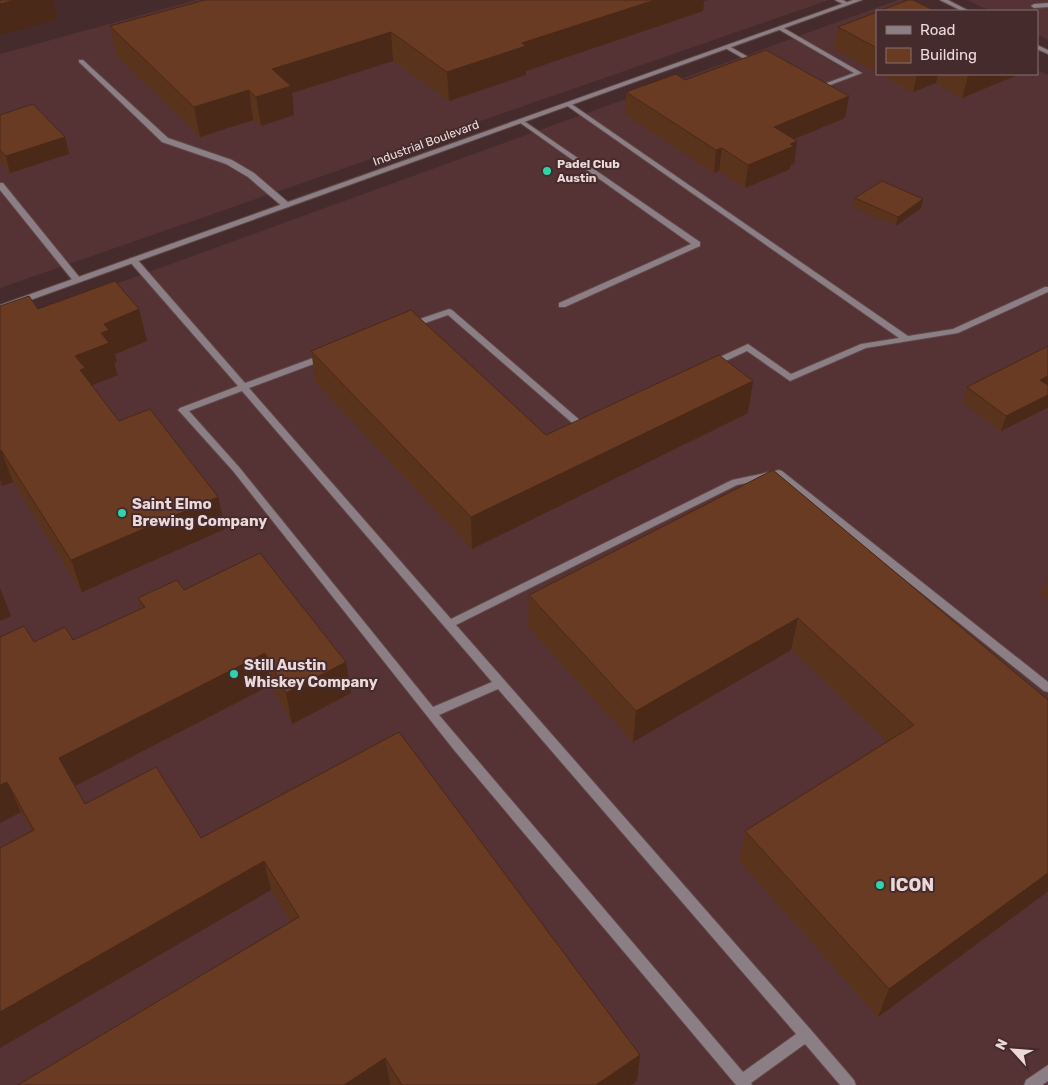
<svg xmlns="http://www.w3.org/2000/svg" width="1048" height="1085" viewBox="0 0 1048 1085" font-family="Rubik,sans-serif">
<rect width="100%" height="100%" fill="#462b2c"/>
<g fill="#553234">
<path d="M196,0H829L0,288V54Z"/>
<path d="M898,0H903L924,11H877V74H1037V70L1048,75V1085H0V326Z"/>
<path d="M967,0H1048V40L1037,34V11H990Z"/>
</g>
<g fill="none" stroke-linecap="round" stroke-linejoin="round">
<defs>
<g id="lane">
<path d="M835,0H843L850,4L845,5Z"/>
<path d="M1048,3V7L1034,8L1031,6L1034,4Z"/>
<path d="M778,27H782L862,73L817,90H813V88L854,73L778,29Z"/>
<path d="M727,45L759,63L760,64L755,65L725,48L724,47Z"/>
<path d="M79,60H83L168,138L232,160L254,173L289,203V207H283L248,177L226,164L162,142L79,62Z"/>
<path d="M566,103H570L908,336L953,329L1045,287H1048V292L958,333L866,348L790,381L747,351L715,366H709L708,364L709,362L748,344L791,374L861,344L899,338L566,105Z"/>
<path d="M521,119L700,242V246L565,307H559V303L691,244L519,122V120Z"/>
<path d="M0,183H3L80,278V282H74L0,190Z"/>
<path d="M130,258H136L245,383L321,355H327L328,357L327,359L249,388L451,619L732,480L779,470L782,471L1048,682V692L1044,691L777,477L737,485L456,625L811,1030L854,1080L856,1085H840L805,1044L751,1083L752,1085H736L454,750L233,471L180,412L178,410L180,408L238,386L130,262ZM242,391L492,682L433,707L239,467L189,411ZM498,689L796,1034L743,1072L439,715Z"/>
<path d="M449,309L452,310L582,422H589L591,424C588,428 582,429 578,428L448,315L411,328L407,325L408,323Z"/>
<path d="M1048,1065V1081L1042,1085H1024L1026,1080Z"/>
</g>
<g id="street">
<path d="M853,0H862L0,311V305Z"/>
<path d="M940,0H948L969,11H962Z"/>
<path d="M1037,45L1048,50V54L1037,49Z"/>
</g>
</defs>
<use href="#lane" stroke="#604748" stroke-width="2"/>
<use href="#street" stroke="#604748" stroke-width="2"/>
<use href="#lane" fill="#8b7e84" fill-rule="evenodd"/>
<use href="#street" fill="#8b7e84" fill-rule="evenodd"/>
</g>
<g fill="#5a331d">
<path d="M203,0H708L704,1L703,11L526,71V75L449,101L393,61L292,93L294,115L261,126L253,120L200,137L116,55L110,26L203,1Z"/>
<path d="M877,12V72L834,49L838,27Z"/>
<path d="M880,74H1016L1015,76L962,98L936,83L913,92Z"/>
<path d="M685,80L849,96L845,118L794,139V164L791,165L790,169L745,188L719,171L714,173L625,114L626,92Z"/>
<path d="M0,115L69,154L10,173L0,161Z"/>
<path d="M855,198L923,199L921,208L896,226L853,207Z"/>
<path d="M0,306L38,309L147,341L115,354L117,362L114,363L118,375L92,385L119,421L218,497L225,529L82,592L13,482L2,486L0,481Z"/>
<path d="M311,351L546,435L753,381L748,413L472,549L316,383Z"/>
<path d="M967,387L1047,408L1001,431L963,403Z"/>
<path d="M773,470L1048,700V892H1047L878,1017L739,861L745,831L887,741L791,650L633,742L528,627L529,595Z"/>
<path d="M1048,575V601L1040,595Z"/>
<path d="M184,590L351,693L292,724L271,685L75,786L85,804L201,838L399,732L637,1081L631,1085H390V1084L389,1085H18L291,922L271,890L32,831L21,812L0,823V637L34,642L73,640L141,609L138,598Z"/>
</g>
<g fill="#4a2918">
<path d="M15,0H53L58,19L0,35V4Z"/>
<path d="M655,0H708L704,1L703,11L526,71V75L449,101L447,72L522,43Z"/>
<path d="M391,32L393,61L292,93L294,115L261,126L256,97L272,69Z"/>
<path d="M917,74H938L936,83L913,92Z"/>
<path d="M972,74H1016L1015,76L962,98L968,76Z"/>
<path d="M249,90L253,120L200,137L194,107Z"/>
<path d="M849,96L845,118L770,149L774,127Z"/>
<path d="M65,137L69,154L10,173L6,156Z"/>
<path d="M797,141L794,164L791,165L790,169L745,188L748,165L790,144Z"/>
<path d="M722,148L719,171L714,173L716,150Z"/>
<path d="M923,199L921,208L896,226L898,217Z"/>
<path d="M139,309L147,341L115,354L117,362L114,363L118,375L90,386L89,402L75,356L101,333L104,324Z"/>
<path d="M1048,376V389L1040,380Z"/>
<path d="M753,381L748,413L472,549L471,517Z"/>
<path d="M1048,394V406L1047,408L1001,431L1006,416Z"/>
<path d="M1,450L13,482L2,486L0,479V451Z"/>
<path d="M218,497L225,529L82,592L71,560Z"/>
<path d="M0,588L11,616L0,621Z"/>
<path d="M798,618L791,650L633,742L636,711Z"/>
<path d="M265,653L271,685L71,788L59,758Z"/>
<path d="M346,662L351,693L292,724L286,693Z"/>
<path d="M7,782L21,812L0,823V785Z"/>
<path d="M264,861L271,890L0,1048V1012Z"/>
<path d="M1048,873V890L1047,892L878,1017L889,989Z"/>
<path d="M640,1055L637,1081L631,1085H596Z"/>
<path d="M385,1058L390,1084L389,1085H344Z"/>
</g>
<g fill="#693b22" stroke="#4a2918">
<path d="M0,0H15L0,4Z"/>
<path d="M205,0H655L522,43L526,46L447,72L391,32L272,69L291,86L256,97L249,90L194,107L110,26Z"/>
<path d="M908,0H913L935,11H879Z"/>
<path d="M877,12V48L838,27Z"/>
<path d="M766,50L849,96L774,127L797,141L790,144L794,146L748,165L722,148L716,150L626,92L676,74L685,80Z"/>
<path d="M33,104L65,137L6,156L0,150V115Z"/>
<path d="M882,181L923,199L898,217L855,198Z"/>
<path d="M115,281L139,309L104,324L109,330L101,333L109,343L75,356L85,368L80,370L119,421L150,409L218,497L71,560L1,450L0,451V306L29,296L38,309Z"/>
<path d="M411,310L546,435L719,355L753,381L471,517L311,351Z"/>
<path d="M1048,346V376L1040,380L1048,385V395L1006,416L967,387Z"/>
<path d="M773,470L1048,700V873L889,989L745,831L914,725L798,618L636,711L529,595Z"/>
<path d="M260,553L346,662L286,693L265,653L59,758L85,804L156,767L201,838L399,732L640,1055L596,1085H402L385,1058L344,1085H18L299,917L264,861L0,1012V848L34,830L7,782L0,785V637L24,626L34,642L65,627L73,640L145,607L138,598L177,580L184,590Z"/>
</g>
<g fill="#2dd5ab" stroke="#462b2c" stroke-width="2">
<circle cx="547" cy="171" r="5"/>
<circle cx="122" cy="513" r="5"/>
<circle cx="234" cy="674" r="5"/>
<circle cx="880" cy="885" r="5"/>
</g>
<g text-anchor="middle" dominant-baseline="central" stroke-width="4" stroke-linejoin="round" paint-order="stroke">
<g font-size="12" fill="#ebd9d9" stroke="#462b2c">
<text transform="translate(426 143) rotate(-20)">Industrial Boulevard</text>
</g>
<g font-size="12" font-weight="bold" fill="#ebd9d9" stroke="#462b2c" text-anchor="start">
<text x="557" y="164">Padel Club<tspan x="557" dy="14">Austin</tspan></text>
</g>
<g font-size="15" font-weight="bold" fill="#ebd9d9" stroke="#462b2c" text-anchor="start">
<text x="132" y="504">Saint Elmo<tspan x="132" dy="17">Brewing Company</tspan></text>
<text x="244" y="665">Still Austin<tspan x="244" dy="17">Whiskey Company</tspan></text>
</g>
<g font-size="18" font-weight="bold" fill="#ebd9d9" stroke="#462b2c" text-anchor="start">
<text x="890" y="885">ICON</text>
</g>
</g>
<rect x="876" y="10" width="162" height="65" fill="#462b2c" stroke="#887171"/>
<rect x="886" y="26" width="25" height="8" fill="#8b7e84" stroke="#887171"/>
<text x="920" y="35" font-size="15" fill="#ebd9d9">Road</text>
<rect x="886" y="48" width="25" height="15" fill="#693b22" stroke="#887171"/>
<text x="920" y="60" font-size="15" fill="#ebd9d9">Building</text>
<g transform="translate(1013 1050) rotate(296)" stroke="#462b2c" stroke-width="4" paint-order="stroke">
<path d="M0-4L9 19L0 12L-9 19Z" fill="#ebd9d9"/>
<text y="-8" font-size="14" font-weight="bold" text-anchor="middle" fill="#ebd9d9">N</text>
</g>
</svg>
